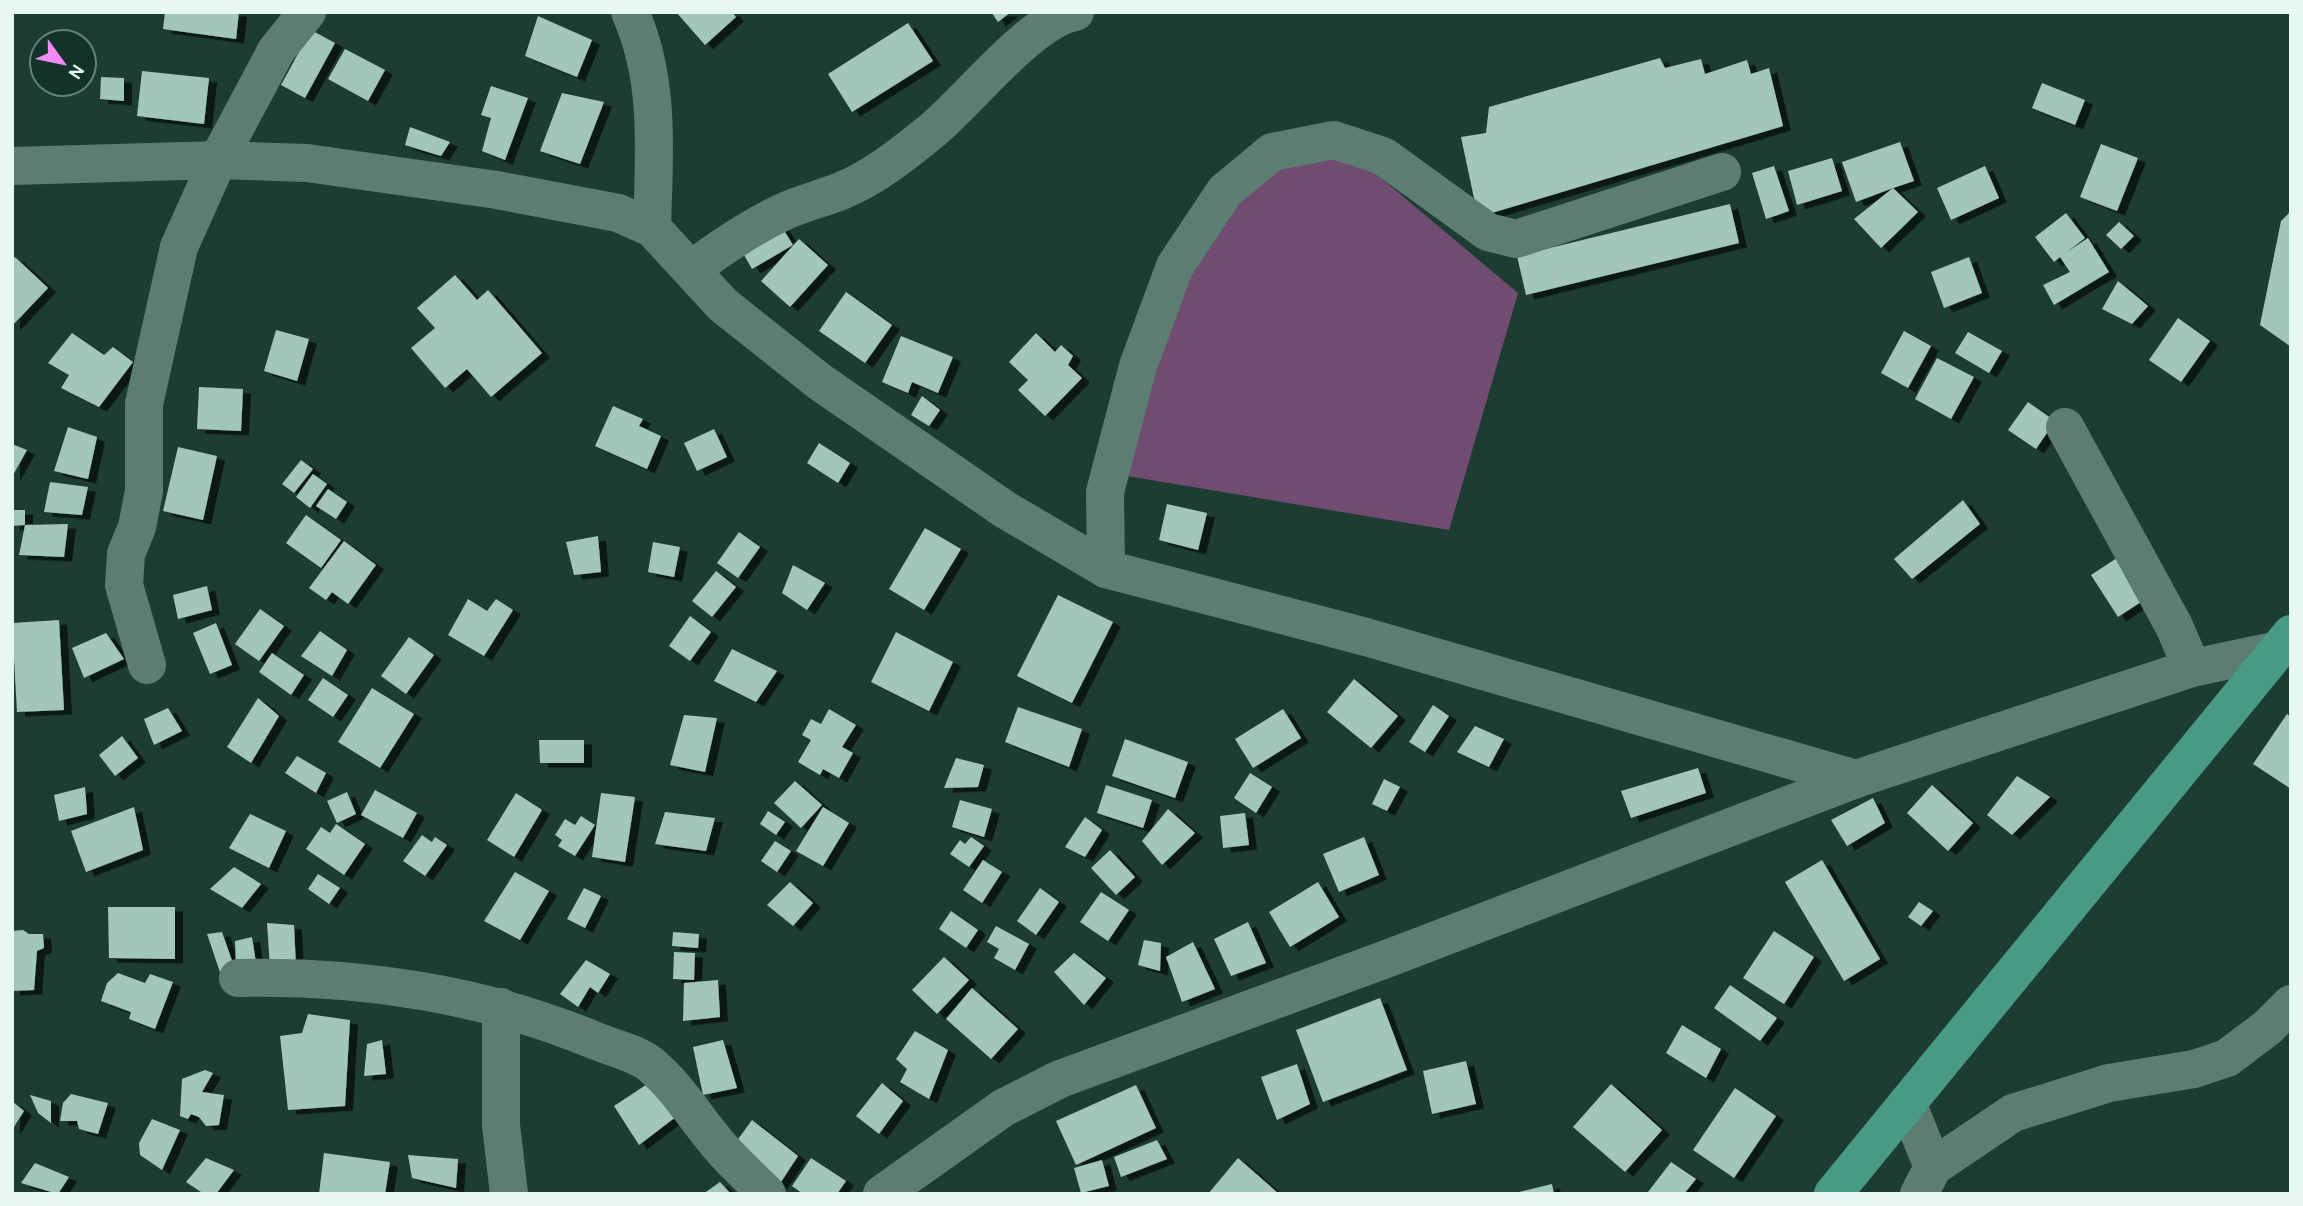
<svg xmlns="http://www.w3.org/2000/svg" width="2303" height="1206" viewBox="0 0 2303 1206" font-family="Karla,sans-serif">
<defs>
<filter id="shadow"><feDropShadow dx="8" dy="4.5" stdDeviation="0" flood-color="#0009"/></filter>
</defs>
<rect width="100%" height="100%" fill="#1d3d33"/>
<path fill="#6f4c70" d="M1349,151L1518,293L1449,530L1109,473L1188,254L1268,157Z"/>
<g fill="#a2c6b9" filter="url(#shadow)">
<path d="M165,12H239L236,39L163,29Z"/>
<path d="M676,12H732L736,17L705,45Z"/>
<path d="M991,12H1011L998,22Z"/>
<path d="M538,16L592,40L577,77L525,56Z"/>
<path d="M908,23L933,61L852,112L828,74Z"/>
<path d="M311,30L335,43L305,98L281,85Z"/>
<path d="M345,49L385,70L368,101L328,79Z"/>
<path d="M1660,58L1665,68L1701,59L1705,74L1747,60L1751,74L1769,68L1783,126L1478,217L1461,137L1486,133L1489,107Z"/>
<path d="M142,71L209,78L204,124L137,116Z"/>
<path d="M101,77L124,78V101L100,99Z"/>
<path d="M2042,83L2085,100L2075,125L2032,108Z"/>
<path d="M491,86L528,98L505,160L482,151L491,118L481,115Z"/>
<path d="M562,93L604,102L580,164L540,151Z"/>
<path d="M410,127L450,142L441,156L405,145Z"/>
<path d="M1900,142L1914,181L1893,188L1918,212L1881,248L1854,219L1893,188L1856,202L1842,162Z"/>
<path d="M2101,144L2138,158L2117,211L2080,197Z"/>
<path d="M1832,158L1842,191L1797,205L1788,171Z"/>
<path d="M1774,166L1789,211L1766,219L1752,173Z"/>
<path d="M1985,166L1999,198L1951,220L1937,188Z"/>
<path d="M1730,204L1739,243L1526,295L1517,256Z"/>
<path d="M2291,211V347L2260,325L2281,221Z"/>
<path d="M2066,213L2085,238L2067,252L2088,238L2109,272L2054,305L2043,285L2070,272L2060,257L2054,262L2035,237Z"/>
<path d="M2119,222L2134,236L2121,249L2106,235Z"/>
<path d="M780,224L793,245L752,269L740,248Z"/>
<path d="M799,239L828,265L790,307L761,281Z"/>
<path d="M15,257L48,288L12,326V260Z"/>
<path d="M1969,257L1982,293L1944,308L1931,272Z"/>
<path d="M455,275L477,300L488,290L542,353L491,397L467,369L445,388L411,348L435,328L417,308Z"/>
<path d="M2118,281L2148,306L2132,324L2102,309Z"/>
<path d="M846,292L892,325L865,363L819,331Z"/>
<path d="M2178,318L2210,341L2181,382L2149,360Z"/>
<path d="M276,330L309,339L297,381L264,371Z"/>
<path d="M1904,331L1931,346L1908,388L1881,373Z"/>
<path d="M1968,332L2002,351L1989,373L1955,353Z"/>
<path d="M72,333L104,355L113,347L133,362L99,407L61,388L69,375L48,363Z"/>
<path d="M1036,333L1055,352L1061,345L1073,356L1068,365L1082,378L1045,416L1018,390L1028,380L1009,362Z"/>
<path d="M901,336L953,357L938,393L912,382L908,393L882,382Z"/>
<path d="M1937,358L1974,377L1951,419L1915,399Z"/>
<path d="M199,387L243,389L241,431L197,429Z"/>
<path d="M922,396L940,410L929,426L911,415Z"/>
<path d="M2028,402L2055,421L2036,449L2008,430Z"/>
<path d="M613,406L643,419L639,426L661,436L647,469L595,446Z"/>
<path d="M68,427L97,437L88,479L54,471Z"/>
<path d="M714,429L727,457L697,471L684,443Z"/>
<path d="M819,443L850,463L838,483L807,463Z"/>
<path d="M12,444L27,450L12,477Z"/>
<path d="M178,447L217,456L203,520L163,511Z"/>
<path d="M301,460L313,469L294,493L282,484Z"/>
<path d="M313,474L327,484L310,508L296,497Z"/>
<path d="M50,482L88,487L82,515L44,512Z"/>
<path d="M328,489L347,502L336,519L316,506Z"/>
<path d="M1963,500L1980,524L1912,579L1894,559Z"/>
<path d="M1167,504L1207,513L1198,550L1159,540Z"/>
<path d="M12,510H25V525L12,526Z"/>
<path d="M306,515L341,540L321,568L286,543Z"/>
<path d="M68,524L64,557L19,555L25,525Z"/>
<path d="M925,528L961,549L924,610L889,589Z"/>
<path d="M739,532L760,547L738,578L717,563Z"/>
<path d="M598,536L601,572L574,575L566,542Z"/>
<path d="M344,541L376,565L348,604L332,592L326,600L309,588Z"/>
<path d="M653,542L680,547L674,577L648,572Z"/>
<path d="M2120,556L2147,598L2118,617L2091,575Z"/>
<path d="M793,565L825,583L807,610L782,593Z"/>
<path d="M716,571L736,587L712,617L692,601Z"/>
<path d="M207,586L212,610L178,619L173,595Z"/>
<path d="M1058,595L1113,622L1072,703L1017,676Z"/>
<path d="M468,599L487,611L496,599L513,610L484,656L448,635Z"/>
<path d="M260,609L284,626L259,661L235,644Z"/>
<path d="M690,616L711,632L690,661L669,646Z"/>
<path d="M59,620L64,710L17,712L12,623Z"/>
<path d="M216,623L232,665L210,674L193,633Z"/>
<path d="M320,631L347,650L332,676L301,656Z"/>
<path d="M896,632L953,662L929,711L871,682Z"/>
<path d="M106,633L124,659L84,678L72,648Z"/>
<path d="M409,637L434,655L406,694L381,676Z"/>
<path d="M732,649L777,671L756,702L714,681Z"/>
<path d="M272,653L304,675L291,695L259,672Z"/>
<path d="M323,678L348,695L333,717L308,700Z"/>
<path d="M1354,679L1398,716L1371,748L1327,712Z"/>
<path d="M372,688L414,714L380,768L338,742Z"/>
<path d="M258,698L279,716L251,763L227,747Z"/>
<path d="M1433,705L1449,716L1425,752L1409,742Z"/>
<path d="M1018,707L1082,729L1069,767L1005,742Z"/>
<path d="M168,708L182,731L154,745L144,719Z"/>
<path d="M829,709L856,725L842,747L853,753L839,778L823,769L820,775L798,762L811,740L802,735L811,719L821,724Z"/>
<path d="M1283,709L1301,738L1253,768L1235,739Z"/>
<path d="M2287,714L2291,717V789L2253,764Z"/>
<path d="M684,715L717,718L705,772L670,765Z"/>
<path d="M1475,726L1504,739L1489,767L1457,752Z"/>
<path d="M122,736L138,758L115,776L99,755Z"/>
<path d="M1125,739L1188,762L1175,798L1112,776Z"/>
<path d="M539,740H584V763H540Z"/>
<path d="M297,756L326,773L316,793L285,773Z"/>
<path d="M956,758L984,765L978,787L944,788Z"/>
<path d="M1698,768L1706,793L1631,818L1621,791Z"/>
<path d="M1250,773L1272,787L1256,813L1234,798Z"/>
<path d="M2017,776L2050,797L2012,835L1987,815Z"/>
<path d="M1384,779L1400,787L1387,811L1372,804Z"/>
<path d="M795,781L822,805L801,828L774,803Z"/>
<path d="M1106,785L1152,800L1143,828L1097,813Z"/>
<path d="M1932,785L1973,823L1948,851L1907,813Z"/>
<path d="M85,787L87,814L59,821L54,795Z"/>
<path d="M375,790L417,813L403,838L361,815Z"/>
<path d="M347,792L356,814L337,823L327,801Z"/>
<path d="M516,793L542,810L514,857L487,840Z"/>
<path d="M601,793L635,797L625,862L592,857Z"/>
<path d="M1873,798L1885,823L1847,846L1831,820Z"/>
<path d="M960,800L992,809L984,837L952,827Z"/>
<path d="M134,807L143,850L86,872L71,831Z"/>
<path d="M823,807L849,823L823,866L796,851Z"/>
<path d="M1168,809L1195,833L1162,865L1142,841Z"/>
<path d="M768,811L785,822L776,835L760,824Z"/>
<path d="M665,812L715,818L706,851L655,844Z"/>
<path d="M1245,813L1249,845L1223,848L1220,816Z"/>
<path d="M250,814L286,831L269,868L229,848Z"/>
<path d="M581,816L595,825L575,856L558,846L562,840L555,835L565,819L575,825Z"/>
<path d="M1085,817L1102,830L1085,857L1065,847Z"/>
<path d="M336,824L365,844L344,875L306,849L321,827L330,833Z"/>
<path d="M422,835L432,842L435,837L447,845L425,876L403,861Z"/>
<path d="M971,837L984,846L969,867L950,854L960,840L965,844Z"/>
<path d="M1364,837L1379,875L1339,892L1323,854Z"/>
<path d="M775,841L791,851L777,872L761,861Z"/>
<path d="M1110,850L1135,877L1116,895L1091,868Z"/>
<path d="M983,860L1002,872L982,903L963,890Z"/>
<path d="M1822,860L1880,959L1844,981L1785,882Z"/>
<path d="M234,867L261,884L242,908L210,889Z"/>
<path d="M515,872L549,891L520,940L484,921Z"/>
<path d="M318,874L340,888L329,904L308,889Z"/>
<path d="M790,882L813,903L793,926L767,905Z"/>
<path d="M1318,882L1339,917L1290,947L1269,912Z"/>
<path d="M584,888L601,896L585,928L567,919Z"/>
<path d="M1040,888L1059,902L1036,935L1017,921Z"/>
<path d="M1101,892L1129,910L1108,941L1080,922Z"/>
<path d="M1919,902L1933,911L1921,926L1908,917Z"/>
<path d="M108,907H175V959L109,958Z"/>
<path d="M951,911L978,930L966,948L939,929Z"/>
<path d="M1248,922L1266,963L1231,976L1214,939Z"/>
<path d="M267,923L294,925L296,967L270,968Z"/>
<path d="M996,926L1029,944L1015,970L994,958L999,949L987,942Z"/>
<path d="M23,930L29,934H43L44,948L37,951L34,990L12,991V931Z"/>
<path d="M1774,931L1814,957L1784,1004L1743,978Z"/>
<path d="M222,932L238,978H222L207,934Z"/>
<path d="M673,932L699,934L698,948L672,946Z"/>
<path d="M252,937L256,963L236,965L235,941Z"/>
<path d="M1144,940L1161,943L1160,971L1138,965Z"/>
<path d="M1193,942L1215,989L1182,1002L1166,957Z"/>
<path d="M674,952L695,953L694,980L673,979Z"/>
<path d="M1074,953L1106,978L1084,1005L1054,972Z"/>
<path d="M944,957L969,980L937,1014L912,990Z"/>
<path d="M586,960L610,974L598,993L590,987L578,1007L560,994Z"/>
<path d="M118,973L145,983L150,974L173,982L155,1029L129,1019L131,1012L101,1001L107,983Z"/>
<path d="M718,980L720,1017L683,1021L684,983Z"/>
<path d="M1730,985L1777,1018L1760,1041L1714,1008Z"/>
<path d="M972,988L1018,1029L991,1059L946,1019Z"/>
<path d="M1380,998L1407,1070L1323,1102L1296,1030Z"/>
<path d="M308,1014L350,1020L345,1106L288,1110L280,1036L302,1033Z"/>
<path d="M1682,1025L1721,1049L1706,1078L1666,1053Z"/>
<path d="M915,1031L948,1050L929,1099L900,1082L907,1069L896,1059Z"/>
<path d="M382,1040L386,1074L364,1076L367,1044Z"/>
<path d="M723,1040L737,1088L703,1095L693,1047Z"/>
<path d="M1466,1061L1476,1104L1432,1114L1423,1071Z"/>
<path d="M1297,1064L1310,1104L1277,1120L1261,1077Z"/>
<path d="M205,1070L213,1073L202,1092L224,1095L219,1125L206,1126L199,1117L191,1114L188,1119L180,1116L182,1079Z"/>
<path d="M661,1075L681,1113L639,1145L614,1106Z"/>
<path d="M882,1083L903,1101L879,1134L856,1116Z"/>
<path d="M1611,1084L1662,1130L1625,1172L1573,1127Z"/>
<path d="M1136,1085L1156,1128L1076,1165L1056,1121Z"/>
<path d="M1735,1088L1776,1116L1734,1178L1693,1150Z"/>
<path d="M71,1094L108,1103L98,1134L79,1129L77,1121H60L63,1103Z"/>
<path d="M30,1095L51,1101V1123L38,1113Z"/>
<path d="M12,1101L24,1111L12,1130Z"/>
<path d="M152,1119L180,1130L162,1170L140,1155L139,1143Z"/>
<path d="M752,1120L798,1156L779,1185L733,1146Z"/>
<path d="M1157,1140L1167,1159L1121,1177L1114,1157Z"/>
<path d="M324,1153L390,1162L385,1194H319Z"/>
<path d="M408,1155L458,1159L456,1188L412,1178Z"/>
<path d="M206,1158L234,1170L216,1194H204L186,1182Z"/>
<path d="M811,1158L846,1181L837,1194H803L792,1186Z"/>
<path d="M1238,1158L1279,1194H1208Z"/>
<path d="M1102,1160L1109,1186L1081,1193L1074,1168Z"/>
<path d="M1671,1162L1696,1179L1684,1194H1651L1648,1192Z"/>
<path d="M35,1163L69,1177L58,1194L21,1183Z"/>
<path d="M720,1182L731,1194H703Z"/>
<path d="M1552,1184L1554,1194H1515V1193Z"/>
</g>
<g fill="none" stroke-linecap="round" stroke-linejoin="round">
<g stroke="#5c7d71" stroke-width="38">
<path d="M630,12C661,81 654,155 652,228"/>
<path d="M12,166L218,160L307,163L497,190L618,213L652,228L723,305L820,382L1004,509L1106,569L1366,637L1856,779"/>
<path d="M691,270C720,248 748,229 781,213C799,204 821,199 841,191C873,178 902,155 929,133C967,103 1030,20 1075,12"/>
<path d="M2065,427L2174,626L2192,668"/>
<path d="M1106,569L1105,492L1138,366L1175,266L1225,191L1272,152L1334,140L1383,156L1488,232L1516,239L1722,172"/>
<path d="M147,665L124,585L126,554L137,527L144,491V404L179,247L218,160L276,51L307,12"/>
<path d="M238,978C359,975 484,994 596,1041C613,1048 636,1053 650,1064C679,1088 697,1121 722,1149C736,1165 752,1179 767,1194"/>
<path d="M501,1007V1125L509,1194"/>
<path d="M1907,1103L1933,1167L1919,1194"/>
<path d="M1933,1167L2013,1113L2109,1083L2194,1069L2227,1058L2268,1027L2291,1004"/>
<path d="M882,1194L1003,1108L1060,1079L1389,958L1856,779L2192,668L2278,650"/>
</g>
<path stroke="#489b82" stroke-width="38" d="M1833,1194L2291,634"/>
</g>
<rect width="2303" height="1206" fill="none" stroke="#e6f8f1" stroke-width="28"/>
<g transform="translate(63 63) rotate(123)"><circle r="33" fill="#133229" stroke="#678179" stroke-width="2"/>
<path d="M0-5L12 26L0 18L-12 26Z" fill="#f18af4"/>
<text y="-10" font-size="19" font-weight="bold" text-anchor="middle" fill="#e6f8f1">N</text>
</g>
</svg>
